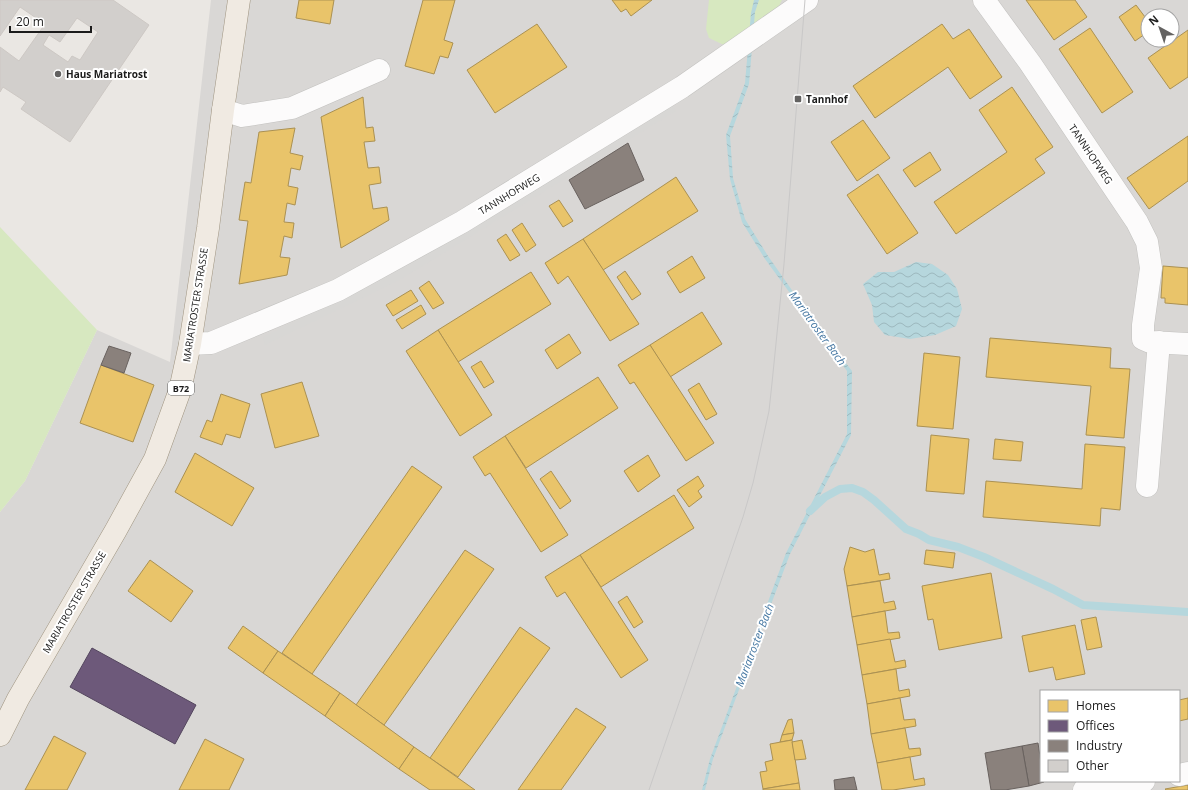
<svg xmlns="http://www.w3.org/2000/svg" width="1188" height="790" viewBox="0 0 1188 790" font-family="'Open Sans',sans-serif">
<defs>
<pattern id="water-waves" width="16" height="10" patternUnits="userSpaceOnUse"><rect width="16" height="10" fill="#b6d7dd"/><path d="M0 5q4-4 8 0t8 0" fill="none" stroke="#9cb8bd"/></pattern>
</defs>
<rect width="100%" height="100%" fill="#eae7e3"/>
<path fill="#d9d7d5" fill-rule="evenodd" d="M211,0H1188V790H0V512L25,481L97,330L170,362ZM1148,16H1172V40H1148ZM1041,691H1179V781H1041Z"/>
<g fill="#d7e8c0">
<path d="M709,0H782L776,12L724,45L709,38L706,29Z"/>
<path d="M0,227L97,330L25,481L0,512Z"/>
</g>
<path fill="#d8d7d5" d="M671,102L676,111L398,281L265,345L263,337L392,273Z"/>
<g fill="url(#water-waves)">
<path d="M754,0H759L755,12L749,84L730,136L733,178L745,219L768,256L815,323L852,371L851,435L790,554L713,759L705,790H702L710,759L786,553L847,434V371L765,259L742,222L730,179L726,135L745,83L751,13Z"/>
<path d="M916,262L932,264L948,275L957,289L962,309L956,326L935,335L910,339L885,335L874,322L872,305L863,284L878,272H894Z"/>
</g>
<g fill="#e9c46a" stroke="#ab9152">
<path d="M299,0H334L330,24L296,18Z"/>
<path d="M423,0H455L444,40L453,43L448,58L440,56L434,74L405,66Z"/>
<path d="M612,0H652L631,16L626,9L621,12Z"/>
<path d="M1026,0H1075L1087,17L1054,40Z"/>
<path d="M1136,5L1148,21V32L1135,41L1119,17Z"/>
<path d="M537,24L567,67L495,113L467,70Z"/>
<path d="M942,24L953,39L969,29L1002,77L970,99L948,67L875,118L853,86Z"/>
<path d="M1090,28L1133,92L1102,113L1059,49Z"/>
<path d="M1188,30V77L1170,89L1148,58Z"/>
<path d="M1012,87L1053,147L1035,159L1045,173L956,234L934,202L1007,152L979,110Z"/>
<path d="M363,97L366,128L373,127L375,141L364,142L368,168L379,167L381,183L369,185L373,209L387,207L389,220L341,248L321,117Z"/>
<path d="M863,120L890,158L857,181L831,142Z"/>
<path d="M295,128L290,153L303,156L300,170L291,168L288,186L298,188L295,205L287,203L284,222L294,223L292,238L284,236L280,257L290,258L287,275L239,284L248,221L239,220L245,182L251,183L259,132Z"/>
<path d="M1188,136V181L1149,209L1127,178Z"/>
<path d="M930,152L941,170L915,187L903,170Z"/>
<path d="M878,174L918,233L887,254L847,195Z"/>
<path d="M676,177L698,211L603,270L583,239Z"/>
<path d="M559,200L573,221L563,227L549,206Z"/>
<path d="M522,223L536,245L526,252L512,230Z"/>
<path d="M506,234L520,255L510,261L497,240Z"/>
<path d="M583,239L639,324L610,341L568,276L558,284L545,263Z"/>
<path d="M692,256L705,278L680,293L667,272Z"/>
<path d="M1163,266L1188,268V305L1165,303V298H1161Z"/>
<path d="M625,271L641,294L632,300L617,277Z"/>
<path d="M531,272L551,304L458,362L438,330Z"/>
<path d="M429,281L444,303L433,309L419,288Z"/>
<path d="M411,290L418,301L393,316L386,305Z"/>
<path d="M421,305L426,314L402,329L396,320Z"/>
<path d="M702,312L722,344L670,377L650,345Z"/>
<path d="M438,330L492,415L460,436L406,351Z"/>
<path d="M569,334L581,353L557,369L545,350Z"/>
<path d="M990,338L1111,348L1110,368L1130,369L1124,438L1086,435L1091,386L986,377Z"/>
<path d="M650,345L714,443L686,461L634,382L630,384L618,365Z"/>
<path d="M924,353L960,357L953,429L917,426Z"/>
<path d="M481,361L494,382L484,388L471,367Z"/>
<path d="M101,365L154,385L133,442L80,423Z"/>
<path d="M598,377L618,408L526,468L505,436Z"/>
<path d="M302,382L319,436L275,448L261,394Z"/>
<path d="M699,383L717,414L706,420L688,390Z"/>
<path d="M221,394L250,404L240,438L226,434L222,445L200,437L207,420L212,422Z"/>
<path d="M931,435L969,439L964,494L926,491Z"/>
<path d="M505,436L568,535L541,552L490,473L485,476L473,457Z"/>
<path d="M995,439L1023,442L1021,461L993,459Z"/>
<path d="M1085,444L1125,447L1120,510L1101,508L1100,526L983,517L986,481L1082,489Z"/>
<path d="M195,453L254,488L232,526L175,492Z"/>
<path d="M648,455L660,476L638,492L624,471Z"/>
<path d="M412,466L442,487L312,674L282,653Z"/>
<path d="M551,471L571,501L560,509L540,479Z"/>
<path d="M698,476L704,486L698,491L702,497L689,507L677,490Z"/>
<path d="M674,495L694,528L601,587L580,555Z"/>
<path d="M850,547L865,552L874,549L879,575L889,573L890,579L847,586L844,569Z"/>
<path d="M465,550L494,569L384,725L356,705Z"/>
<path d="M926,550L955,553L953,568L924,564Z"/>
<path d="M580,555L648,660L621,678L565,592L557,597L545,577Z"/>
<path d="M150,560L193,591L171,622L128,591Z"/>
<path d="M991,573L1002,638L939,650L933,619L928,620L922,586Z"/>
<path d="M880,581L884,603L894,601L896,609L852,617L847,586Z"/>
<path d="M627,596L643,622L634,628L618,602Z"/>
<path d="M885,611L888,633L899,632L900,638L857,645L852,617Z"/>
<path d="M1096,617L1102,647L1087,650L1081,620Z"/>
<path d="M1075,625L1085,674L1056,680L1053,667L1029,672L1022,636Z"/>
<path d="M243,626L278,651L263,673L228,648Z"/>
<path d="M520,627L550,648L458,777L430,758Z"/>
<path d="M890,639L895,662L905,660L906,667L862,675L857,645Z"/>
<path d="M278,651L340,693L325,716L263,673Z"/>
<path d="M896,669L899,691L909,689L910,696L867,704L862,675Z"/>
<path d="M340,693L414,747L399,769L325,716Z"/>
<path d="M900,698L904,720L915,719L916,726L871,734L867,704Z"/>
<path d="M1188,698V719L1179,721V700Z"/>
<path d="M576,708L606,727L561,790H518Z"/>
<path d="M792,719L794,733L782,735L788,720Z"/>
<path d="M905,728L909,749L920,748L921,755L877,763L871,734Z"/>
<path d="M794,733L792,740L780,742L782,735Z"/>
<path d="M54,736L86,753L67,790H25Z"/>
<path d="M205,739L244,759L229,790H179Z"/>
<path d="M792,740L799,783L763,789L760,772L767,771L765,762L773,760L770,744Z"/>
<path d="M802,740L806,759L795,760L792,742Z"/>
<path d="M414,747L430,758L475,790H430L399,769Z"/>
<path d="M910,757L914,780L924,778L925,785L893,790H882L877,763Z"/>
<path d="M799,783L800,790H763V789Z"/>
<path d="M1188,785V790H1166L1165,789Z"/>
</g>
<path fill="#6d597a" stroke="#54465e" d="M92,648L196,705L175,744L70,687Z"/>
<g fill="#8a817c" stroke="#69625f">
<path d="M628,143L644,180L585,209L569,180Z"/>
<path d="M109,346L131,353L124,373L101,365Z"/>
<path d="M1038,743L1041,763V781H1044V782L1029,786L1022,746Z"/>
<path d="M1022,746L1029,786L1005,790H991L985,753Z"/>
<path d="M854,777L857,790H835L834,780Z"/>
</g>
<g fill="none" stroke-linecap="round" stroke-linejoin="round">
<path stroke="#b6d7dd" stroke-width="8" d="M810,511L825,497L840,489L852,488L863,492L874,500L906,529L919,534L929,540L958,547L984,557L1053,589L1083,605L1188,612"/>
</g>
<path fill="#d2cfcc" stroke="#cdc8c4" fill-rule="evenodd" d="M0,0H113L149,25L70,142L21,109L26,102L3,87L0,92V47L19,61L45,24L20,7L0,36ZM77,18L98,32L80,60L72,56L68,62L43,45L49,35L60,42Z"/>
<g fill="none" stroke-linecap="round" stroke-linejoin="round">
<defs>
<g id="minor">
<path d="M984,0L1030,63L1137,222L1147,242L1151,268L1143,325V339L1150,342L1188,344"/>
<path d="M223,110L242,116L292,108L379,70"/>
<path d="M190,344L211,343L338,290L462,222L682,87L807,0"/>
<path d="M1147,486L1159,342"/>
<path d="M1179,775L1188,773"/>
<path d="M1084,790L1144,781"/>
</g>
<path id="major" d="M0,735L18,699L116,530L155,459L180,390L190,344L208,228L223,110L239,0"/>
</defs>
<use href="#minor" stroke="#c2c1bf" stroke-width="23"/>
<use href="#major" stroke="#9f9480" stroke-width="23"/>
<use href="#minor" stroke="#fcfbfb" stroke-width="22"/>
<use href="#major" stroke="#f0eae2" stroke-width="22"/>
<path stroke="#c9c8c8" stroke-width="1" d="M649,790L743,517L753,483L769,411L772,383L784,264L805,0"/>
</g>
<g fill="#636261" stroke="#fff" stroke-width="1.5">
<circle cx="58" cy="74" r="4"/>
<rect x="794" y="95" width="8" height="8" rx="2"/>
</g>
<g text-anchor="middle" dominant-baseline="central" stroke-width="4" stroke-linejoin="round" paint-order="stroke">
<rect fill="#fff" stroke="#5f5f5f" stroke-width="1" x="168" y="381" width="26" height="14" rx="3"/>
<g font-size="9" font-weight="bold" fill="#1b1b1b">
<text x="181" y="388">B72</text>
</g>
<g font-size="10" font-weight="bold" fill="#1b1b1b" stroke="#fff" text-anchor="start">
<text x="66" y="74">Haus Mariatrost</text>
<text x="806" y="99">Tannhof</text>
</g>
<g font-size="10" fill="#1b1b1b" stroke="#fff">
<text transform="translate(1091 154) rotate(56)">TANNHOFWEG</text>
<text transform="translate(509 194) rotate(-31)">TANNHOFWEG</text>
<text transform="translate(195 305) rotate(-81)">MARIATROSTER STRASSE</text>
<text transform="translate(74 602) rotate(-60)">MARIATROSTER STRASSE</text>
</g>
<g font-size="11" font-style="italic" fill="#4577a2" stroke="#fff">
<text transform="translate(818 328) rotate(54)">Mariatroster Bach</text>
<text transform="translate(754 645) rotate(-69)">Mariatroster Bach</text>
</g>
</g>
<rect x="1040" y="690" width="140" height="92" fill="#ffffff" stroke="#a4a4a4"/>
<rect x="1048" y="700" width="20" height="12" fill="#e9c46a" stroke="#a4a4a4"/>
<text x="1076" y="710" font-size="12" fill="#1b1b1b">Homes</text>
<rect x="1048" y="720" width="20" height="12" fill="#6d597a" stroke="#a4a4a4"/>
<text x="1076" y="730" font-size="12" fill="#1b1b1b">Offices</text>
<rect x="1048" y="740" width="20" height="12" fill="#8a817c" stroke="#a4a4a4"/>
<text x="1076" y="750" font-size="12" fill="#1b1b1b">Industry</text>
<rect x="1048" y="760" width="20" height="12" fill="#d2cfcc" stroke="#a4a4a4"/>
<text x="1076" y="770" font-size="12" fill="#1b1b1b">Other</text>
<g transform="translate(1160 28) rotate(320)"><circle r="19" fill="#ffffff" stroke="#a4a4a4"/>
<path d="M0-3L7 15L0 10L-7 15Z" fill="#636261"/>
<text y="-6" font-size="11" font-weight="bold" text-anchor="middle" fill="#1b1b1b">N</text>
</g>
<path d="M10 26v6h81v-6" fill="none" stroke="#1b1b1b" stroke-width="2"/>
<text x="16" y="26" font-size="12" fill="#1b1b1b" stroke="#ffffff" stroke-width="3" paint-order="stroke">20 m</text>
</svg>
